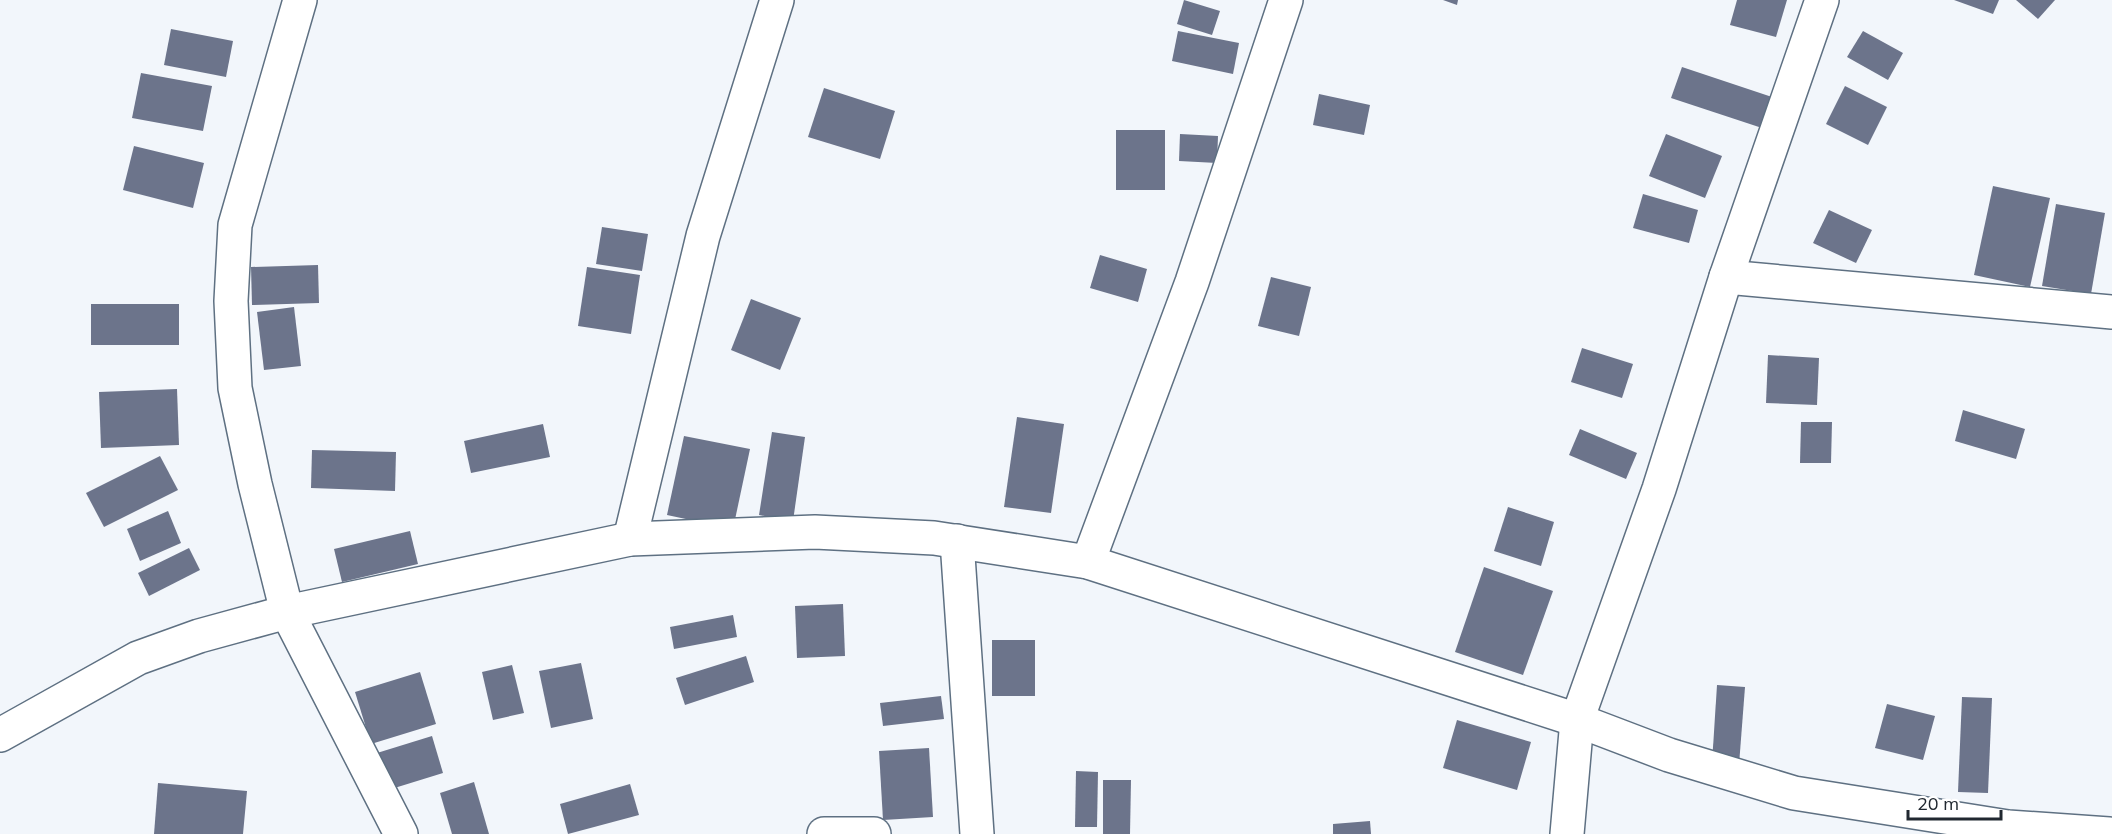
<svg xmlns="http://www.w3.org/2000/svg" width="2112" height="834" viewBox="0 0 2112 834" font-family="Mulish,sans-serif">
<rect width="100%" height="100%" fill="#f2f6fb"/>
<g fill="#6c748b">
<path d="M1184,0L1220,11L1212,35L1177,24Z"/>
<path d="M1443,0H1458L1457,5Z"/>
<path d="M1737,0H1787L1776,37L1730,25Z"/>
<path d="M1954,0H1999L1993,14Z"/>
<path d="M2016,0H2055L2038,19Z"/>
<path d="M171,29L233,41L226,77L164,65Z"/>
<path d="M1178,31L1239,43L1233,74L1172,61Z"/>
<path d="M1863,31L1903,53L1888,80L1847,57Z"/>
<path d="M1682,67L1772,97L1762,128L1671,98Z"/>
<path d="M141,73L212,86L203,131L132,118Z"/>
<path d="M1845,86L1887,107L1868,145L1826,124Z"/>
<path d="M824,88L895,111L880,159L808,137Z"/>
<path d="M1319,94L1370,105L1364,135L1313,125Z"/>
<rect x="1116" y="130" width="49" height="60"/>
<path d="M1180,134L1218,136L1217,163L1179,161Z"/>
<path d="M1666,134L1722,156L1705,198L1649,176Z"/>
<path d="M134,146L204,163L193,208L123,190Z"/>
<path d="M1993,186L2050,198L2030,287L1974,275Z"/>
<path d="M1643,194L1698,210L1689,243L1633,228Z"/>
<path d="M2056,204L2105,213L2091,294L2042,286Z"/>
<path d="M1829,210L1872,230L1856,263L1813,243Z"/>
<path d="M602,227L648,234L642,271L596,264Z"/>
<path d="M1100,255L1147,269L1138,302L1090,288Z"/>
<path d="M318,265L319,303L252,305L251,267Z"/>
<path d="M587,267L640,275L631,334L578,326Z"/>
<path d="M1271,277L1311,287L1299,336L1258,326Z"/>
<path d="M751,299L801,318L780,370L731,350Z"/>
<rect x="91" y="304" width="88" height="41"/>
<path d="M294,307L301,366L264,370L257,312Z"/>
<path d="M1582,348L1633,364L1622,398L1571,382Z"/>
<path d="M1768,355L1819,358L1817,405L1766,403Z"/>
<path d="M177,389L179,445L101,448L99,392Z"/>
<path d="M1963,410L2025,429L2016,459L1955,441Z"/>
<path d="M1017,417L1064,424L1051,513L1004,507Z"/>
<path d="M1801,422H1832L1831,463H1800Z"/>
<path d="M543,424L550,457L471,473L464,441Z"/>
<path d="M1580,429L1637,453L1626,479L1569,455Z"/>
<path d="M772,432L805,437L793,521L759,515Z"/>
<path d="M684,436L750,449L733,529L667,515Z"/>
<path d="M312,450L396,452L395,491L311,488Z"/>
<path d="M160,456L178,490L104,527L86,493Z"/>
<path d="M1508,507L1554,522L1541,566L1494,551Z"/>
<path d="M168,511L181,543L140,561L127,529Z"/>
<path d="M410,531L418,564L342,582L334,549Z"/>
<path d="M189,548L200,570L149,596L138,573Z"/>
<path d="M1484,567L1553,591L1523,675L1455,652Z"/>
<path d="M843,604L845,656L797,658L795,606Z"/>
<path d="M733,615L737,637L674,649L670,627Z"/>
<rect x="992" y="640" width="43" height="56"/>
<path d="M746,656L754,682L685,705L676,678Z"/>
<path d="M581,663L593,719L551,728L539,671Z"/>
<path d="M512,665L524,713L493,720L482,672Z"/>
<path d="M420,672L436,724L371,744L355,692Z"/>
<path d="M1717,685L1745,687L1739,765L1712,763Z"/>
<path d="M941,696L944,719L883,726L880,703Z"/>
<path d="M1962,697L1992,698L1988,793L1958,792Z"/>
<path d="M1887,704L1935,716L1923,760L1875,748Z"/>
<path d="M1457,720L1531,742L1517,790L1443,768Z"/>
<path d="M432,736L443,773L388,790L377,753Z"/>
<path d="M929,748L933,817L883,820L879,751Z"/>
<path d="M1076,771L1098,772L1097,827H1075Z"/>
<path d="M1103,780H1131L1130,834H1103Z"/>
<path d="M474,782L489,834H452L440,793Z"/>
<path d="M158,783L247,791L243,834H154Z"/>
<path d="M630,784L639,815L568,834L560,804Z"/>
<path d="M1370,821L1371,834H1333V824Z"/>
</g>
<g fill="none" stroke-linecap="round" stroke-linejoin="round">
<defs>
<g id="minor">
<path d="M300,0L235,225L231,301L235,388L255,484L287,612L401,834"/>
<path d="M1726,277L2112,312"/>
<path d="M630,539L703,236L777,0"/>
<path d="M957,541L977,834"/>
<path d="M1088,562L1192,282L1286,0"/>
<path d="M0,735L138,658L199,636L287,612L630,539L815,532L934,538L1088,562L1577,720L1669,755L1794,793L2008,827L2109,834"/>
<path d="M824,834H874"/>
<path d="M1567,834L1577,720L1659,489L1726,277L1822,0"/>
</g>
</defs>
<use href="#minor" stroke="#5e7082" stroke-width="36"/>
<use href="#minor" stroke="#fff" stroke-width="33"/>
</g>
<path d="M1908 810v9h93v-9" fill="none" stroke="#212830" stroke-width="3"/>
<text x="1917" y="810" font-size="18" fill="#212830" stroke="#ffffff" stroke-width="4.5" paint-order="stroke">20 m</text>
</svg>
